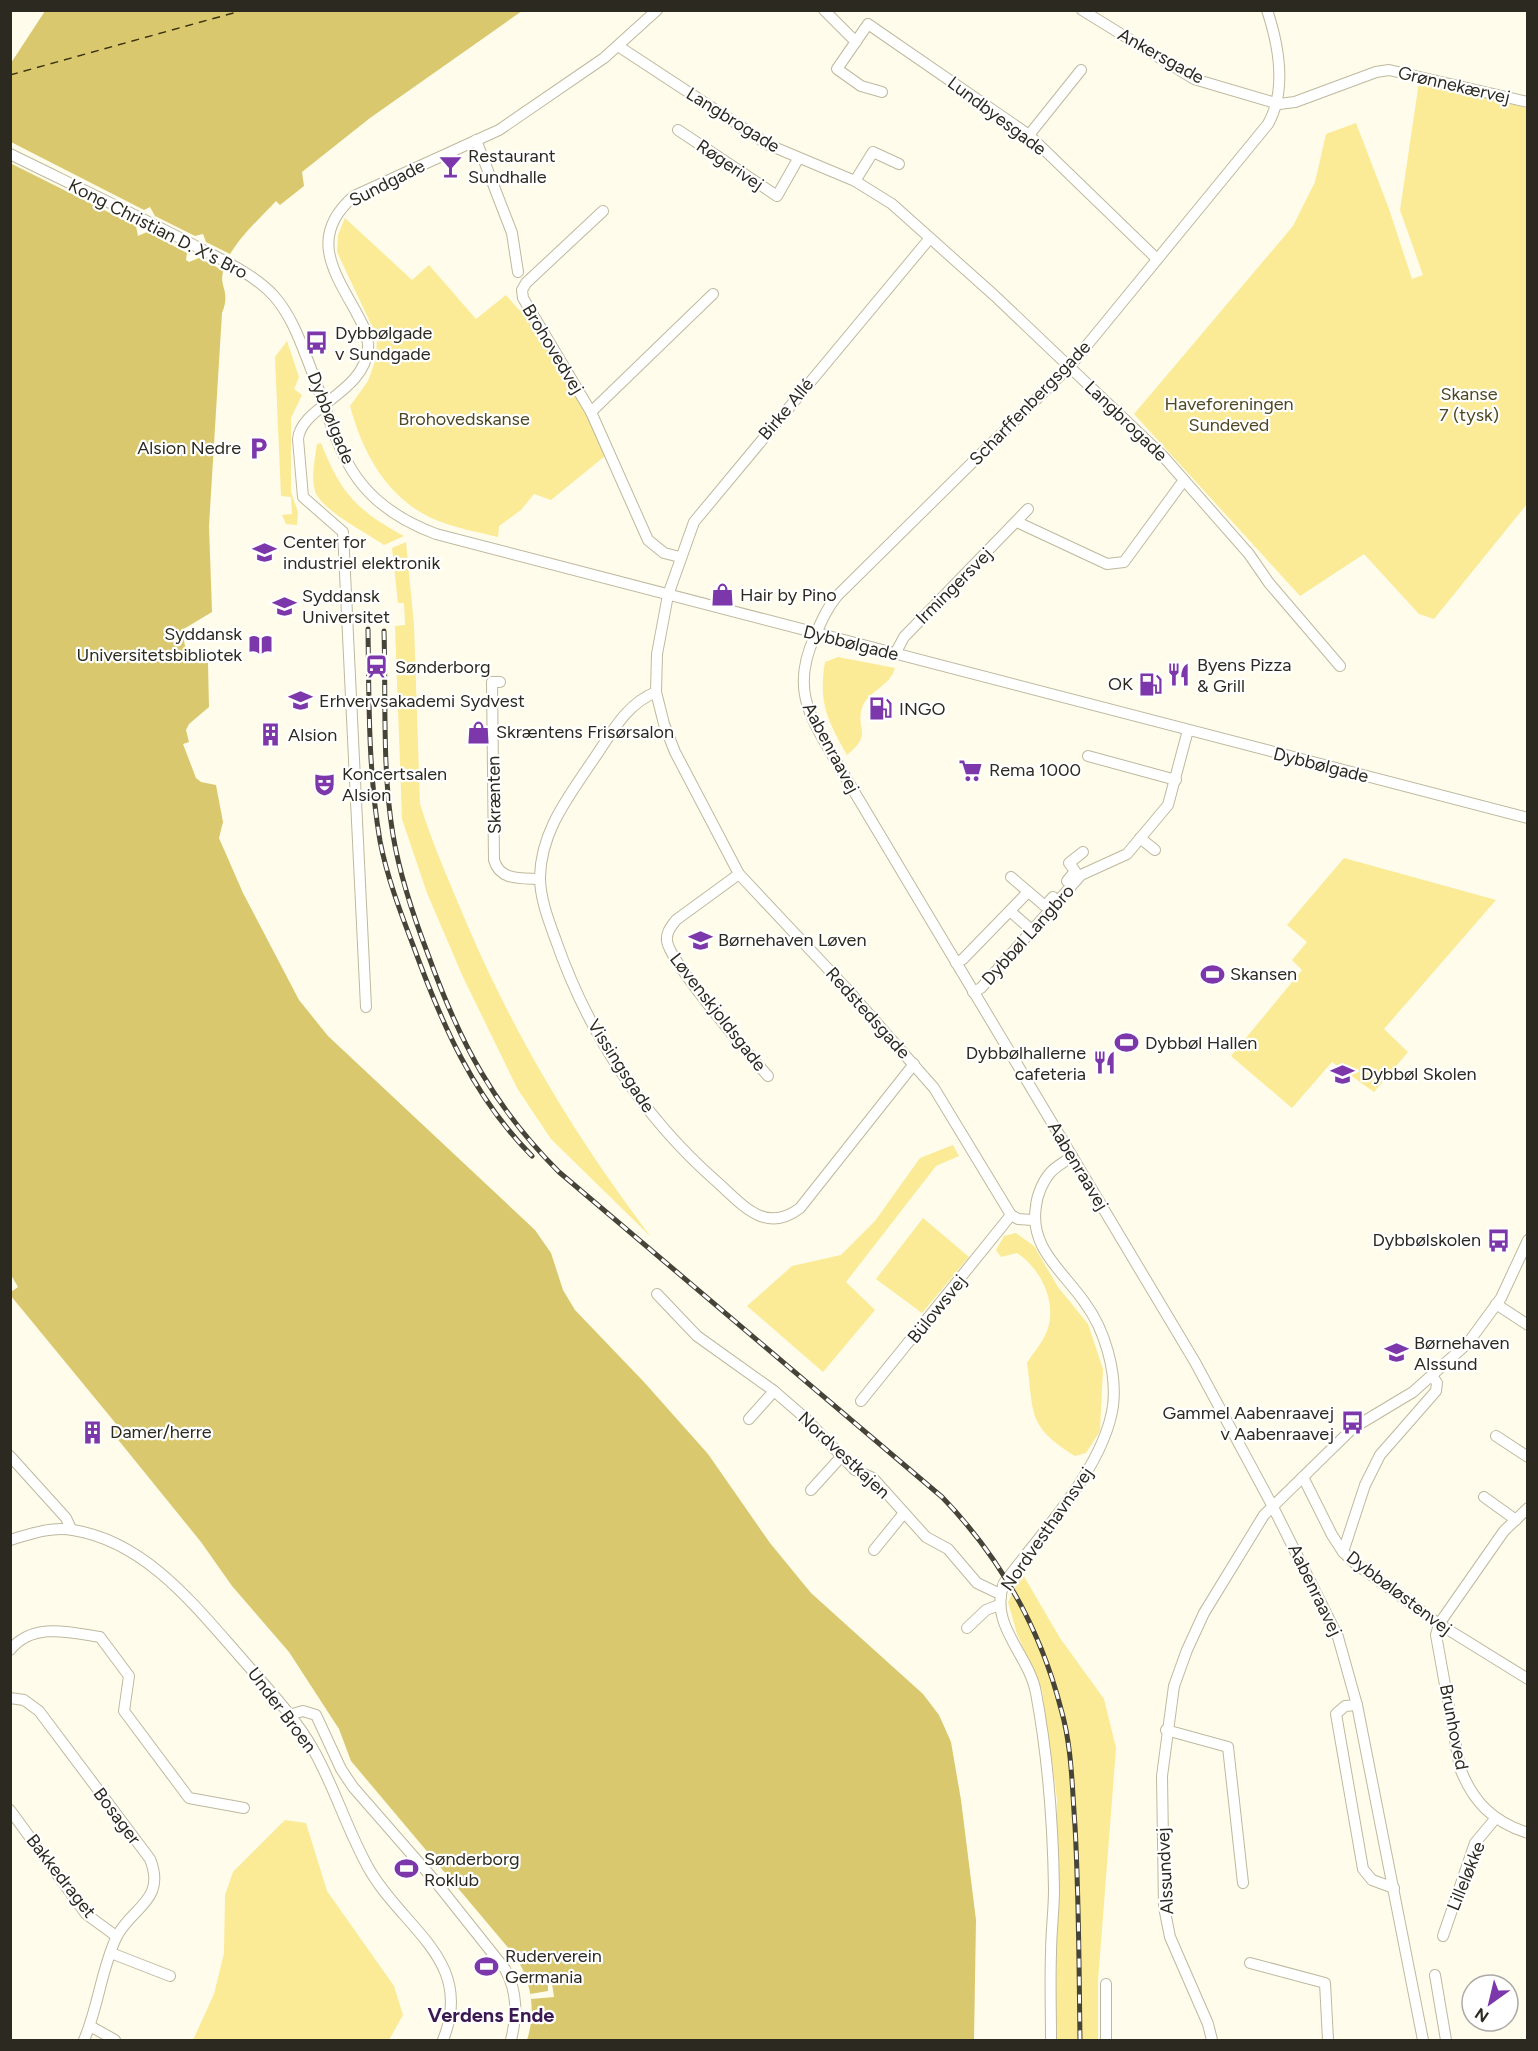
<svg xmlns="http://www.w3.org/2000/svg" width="1538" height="2051" viewBox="0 0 1538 2051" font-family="Figtree,sans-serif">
<rect width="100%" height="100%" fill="#fffceb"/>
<g fill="#fbea96">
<path d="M1419,82L1527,108V504L1434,619L1419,614L1364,554L1300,596L1134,414L1293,226L1315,182L1326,134L1356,123L1389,209L1412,279L1423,275L1400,210Z"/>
<path d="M345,218L412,280L429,265L476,319L506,295L519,310L523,308L588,417L605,456L551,500L534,494L521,510L499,526L498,537C478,532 455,528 436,520C388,500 363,454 350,406L368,381L376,359L377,337L337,252L338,235Z"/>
<path d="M287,341L299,377L294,389L302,395L291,418V492L298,512L297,525L286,524L282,515L292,514L291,497L281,496L275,357Z"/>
<path d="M321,443C340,492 357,511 404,536L384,545C367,533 321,510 315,491C311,477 315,458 317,444Z"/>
<path d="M406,542L414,625L420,804C430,836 443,867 456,898C508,1025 569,1128 651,1237L551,1139L517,1088L463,977L427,893L402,819L395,626L405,625L404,603H398L392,548Z"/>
<path d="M838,657L895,668C890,687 867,691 862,708C855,730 874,733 847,755C828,721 818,703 825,662Z"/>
<path d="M1344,858L1496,900L1384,1029L1408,1052L1374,1092L1332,1062L1292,1108L1231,1056L1302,970L1292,960L1307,942L1287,925Z"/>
<path d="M953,1145L959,1156L936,1166L846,1282L875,1310L823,1372L747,1306L792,1266L841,1255L875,1221L920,1158Z"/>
<path d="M923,1218L969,1257L922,1313L876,1279Z"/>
<path d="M1016,1233L1034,1246L1058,1287L1088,1324L1103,1369L1100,1431L1086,1453L1075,1456C1027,1426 1034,1414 1027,1363C1033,1353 1043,1342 1047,1331C1058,1302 1040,1268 1017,1253L1001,1257L996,1250L1004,1236Z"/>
<path d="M1022,1573L1060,1638L1104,1699L1116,1748L1098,1981V2040H1056L1057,1799L1042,1690L1017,1634L1008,1602Z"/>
<path d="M285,1820L306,1823L327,1891L394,1986L403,2015L389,2040H193L214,1994L224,1953L225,1895L233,1872Z"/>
</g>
<path fill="#dac86f" d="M45,11H522L370,118L302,172L304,186L280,205L276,201C258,221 229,245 223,272C219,287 231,291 222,313L209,526L212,612L182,630L188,662L208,663L209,707L189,724L186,730L189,742L183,744L196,778L201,782L216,785L223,822L219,838L243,893L299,1000L328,1036L535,1230L551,1253L563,1290L575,1310L644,1382L708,1454L770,1543L811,1593L923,1694L939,1715L951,1742L961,1800L976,1920L974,2040H527C536,2012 532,1981 515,1956L351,1761L339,1729L289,1652L232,1586L201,1542L111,1431L117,1425L11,1296V1292L18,1287L11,1275V63Z"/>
<g fill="#fffceb">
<path d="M11,142L144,210L150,207L155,216L195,236L203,234L206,242L234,256L226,272L199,258L189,262L186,260L187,253L147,232L138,236L136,226L10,163Z"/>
<path d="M552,1984L554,1997L531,1999L530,1994L548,1991V1985Z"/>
</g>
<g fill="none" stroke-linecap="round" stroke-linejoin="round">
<path stroke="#3b330c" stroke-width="1.5" stroke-dasharray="8 6" stroke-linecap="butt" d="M10,75L244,10"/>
<defs>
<g id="minor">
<path d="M824,10L856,42"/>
<path d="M1082,10L1194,79L1279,104L1295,102L1376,72L1389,70L1528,102"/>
<path d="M1267,10C1279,46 1287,90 1268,124L1070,366L837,596C827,608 821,622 815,636C789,691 812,720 840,768L1195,1362L1273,1507L1338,1637L1357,1705L1423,2040"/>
<path d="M618,46L769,145L855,181L892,204L995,296L1162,455L1249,554L1269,583L1340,666"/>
<path d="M882,92L861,86L837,69L868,24L1029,135L1157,259"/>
<path d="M678,130L777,196L798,159"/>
<path d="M1029,135L1081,70"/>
<path d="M476,140L512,233L518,272"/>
<path d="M10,154C69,183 128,211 186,241C215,257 251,271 274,296C289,313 298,335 306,356C340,440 340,498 436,534L1528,818"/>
<path d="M855,181L873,152L899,164"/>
<path d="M603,211L526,283L522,290L523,298L591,412L648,540L664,553L680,557"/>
<path d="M930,238L694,522L668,595L657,654L656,692L664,724L675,752L739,874L846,988L934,1088L1011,1215L1018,1219L1033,1220"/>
<path d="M591,412L713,294"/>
<path d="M1017,522L1107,564L1124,562L1184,480"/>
<path d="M895,654L904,637L1028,509"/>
<path d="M500,682H492L494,860C500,881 521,878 540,879"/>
<path d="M656,692C624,705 611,735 591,763C567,799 541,832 540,877C540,898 548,919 555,938C587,1031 642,1116 716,1181C742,1204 765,1235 800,1208L914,1064"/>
<path d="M1088,756L1176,780"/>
<path d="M1140,838L1155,850"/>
<path d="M739,874L676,920C671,927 666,932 667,941C669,961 750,1056 768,1076"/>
<path d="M1011,877L1045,906L1053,897"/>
<path d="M1067,881L1075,871L1069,863L1083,852"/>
<path d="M1010,911L1027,926"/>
<path d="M956,963L963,959L1028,892"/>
<path d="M973,992L981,988L1081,875L1127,854L1168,805L1188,730"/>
<path d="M366,1007L343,532L303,497L298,439C301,406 365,393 368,348C369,333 361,322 355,310C331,268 310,234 354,196L499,130L604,58L657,10"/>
<path d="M657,1294L697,1336L774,1391L804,1417L855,1470L873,1478L926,1537L948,1549L977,1583L1000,1594"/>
<path d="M1496,1304L1528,1325"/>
<path d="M861,1401L1011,1215"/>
<path d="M749,1419L774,1391"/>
<path d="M1496,1436L1528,1457"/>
<path d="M10,1456L66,1518L71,1529"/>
<path d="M1303,1477L1332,1535L1343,1552L1357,1565L1439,1624L1528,1679"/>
<path d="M811,1490L841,1457"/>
<path d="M1484,1497L1516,1520"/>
<path d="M1528,1508L1504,1531L1439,1624L1436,1635L1460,1768C1473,1802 1493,1822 1528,1833"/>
<path d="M10,1540C30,1534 52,1526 73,1530C147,1542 196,1607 243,1660C267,1688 295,1717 313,1749C335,1788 347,1830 369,1869C404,1930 475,1960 443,2040"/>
<path d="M874,1550L904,1513"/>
<path d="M1343,1552L1365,1485L1380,1455L1436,1391L1437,1383L1433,1377"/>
<path d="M967,1628L986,1610L999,1605"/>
<path d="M10,1650C33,1622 69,1632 100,1637L129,1676L124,1711L189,1798L244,1808"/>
<path d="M10,1698L24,1700L39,1711L150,1859C167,1901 130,1908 116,1938C101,1971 98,2008 84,2040"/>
<path d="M1357,1705L1345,1706L1336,1714L1363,1869L1372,1880L1394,1888"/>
<path d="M289,1715L303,1711L316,1715L341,1769L353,1787L435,1881L505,1969C518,1993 517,2015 511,2040"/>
<path d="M1166,1730L1228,1747L1243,1883"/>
<path d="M10,1810L86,1914L116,1936"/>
<path d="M1443,1936L1475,1843L1495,1819"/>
<path d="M111,1953L170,1976"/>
<path d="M1250,1963L1325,1983L1328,2040"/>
<path d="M1435,1975L1446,2040"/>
<path d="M90,2026L115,2040"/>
<path d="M1051,2040C1051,2012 1050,1982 1051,1953C1051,1932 1054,1911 1054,1889C1053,1824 1048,1757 1036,1693C1029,1654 988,1625 1004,1583C1041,1533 1104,1468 1113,1406C1117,1372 1105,1330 1085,1303C1063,1271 1029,1248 1036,1206C1037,1195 1043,1181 1050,1173C1056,1166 1065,1162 1072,1156"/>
<path d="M1106,2040V1984"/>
<path d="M1212,2040L1208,2024L1170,1937L1164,1907L1162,1776L1174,1686L1187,1650L1204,1613L1264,1515L1353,1428L1413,1392L1468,1343L1501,1298L1528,1240"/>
</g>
</defs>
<use href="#minor" stroke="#beb99e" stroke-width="12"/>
<use href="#minor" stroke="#fff" stroke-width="10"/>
<defs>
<g id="rail">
<path d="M368,629C369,699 368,771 380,841C387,877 400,911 413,945C441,1022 473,1097 532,1156"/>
<path d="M384,631C386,699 382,769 393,835C400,877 414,918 429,957C460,1043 494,1107 559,1172L942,1497C1000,1557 1040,1628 1061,1709C1072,1747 1072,1787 1075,1826C1079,1898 1079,1969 1080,2040"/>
</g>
</defs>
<use href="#rail" stroke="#464339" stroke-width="5"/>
<use href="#rail" stroke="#fff" stroke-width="3" stroke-dasharray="9" stroke-linecap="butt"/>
</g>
<defs>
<symbol id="bar-bare" viewBox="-9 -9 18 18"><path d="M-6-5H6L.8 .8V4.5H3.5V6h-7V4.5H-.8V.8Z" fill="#7c37ab" stroke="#fff" stroke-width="2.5" paint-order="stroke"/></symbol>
<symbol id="bus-bare" viewBox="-9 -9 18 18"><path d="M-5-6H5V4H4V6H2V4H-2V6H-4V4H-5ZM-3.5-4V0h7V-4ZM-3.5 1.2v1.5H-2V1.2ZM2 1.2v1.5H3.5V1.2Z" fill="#7c37ab" stroke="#fff" stroke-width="2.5" paint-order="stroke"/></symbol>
<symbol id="parking-bare" viewBox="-9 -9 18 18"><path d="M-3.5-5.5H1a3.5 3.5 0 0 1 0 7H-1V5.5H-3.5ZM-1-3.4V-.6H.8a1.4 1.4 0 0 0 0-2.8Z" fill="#7c37ab" stroke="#fff" stroke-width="2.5" paint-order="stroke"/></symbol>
<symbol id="school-bare" viewBox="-9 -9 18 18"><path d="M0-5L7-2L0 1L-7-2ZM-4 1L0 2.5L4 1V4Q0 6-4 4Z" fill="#7c37ab" stroke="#fff" stroke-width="2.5" paint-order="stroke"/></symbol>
<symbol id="shop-bare" viewBox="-9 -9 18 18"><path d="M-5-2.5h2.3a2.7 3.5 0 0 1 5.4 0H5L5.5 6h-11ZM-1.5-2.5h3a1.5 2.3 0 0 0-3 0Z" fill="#7c37ab" stroke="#fff" stroke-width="2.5" paint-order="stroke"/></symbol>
<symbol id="library-bare" viewBox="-9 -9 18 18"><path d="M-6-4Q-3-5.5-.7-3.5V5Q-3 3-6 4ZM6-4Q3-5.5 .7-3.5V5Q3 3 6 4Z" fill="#7c37ab" stroke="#fff" stroke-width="2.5" paint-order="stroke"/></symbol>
<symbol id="station-bare" viewBox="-9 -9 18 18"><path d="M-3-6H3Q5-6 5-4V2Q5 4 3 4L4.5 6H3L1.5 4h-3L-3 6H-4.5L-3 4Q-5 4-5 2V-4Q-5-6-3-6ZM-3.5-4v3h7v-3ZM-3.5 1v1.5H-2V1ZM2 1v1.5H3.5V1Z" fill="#7c37ab" stroke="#fff" stroke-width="2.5" paint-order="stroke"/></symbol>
<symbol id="restaurant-bare" viewBox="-9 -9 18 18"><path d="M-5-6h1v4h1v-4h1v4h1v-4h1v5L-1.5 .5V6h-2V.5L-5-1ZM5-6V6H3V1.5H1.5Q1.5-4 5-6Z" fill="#7c37ab" stroke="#fff" stroke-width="2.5" paint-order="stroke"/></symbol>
<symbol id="fuel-bare" viewBox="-9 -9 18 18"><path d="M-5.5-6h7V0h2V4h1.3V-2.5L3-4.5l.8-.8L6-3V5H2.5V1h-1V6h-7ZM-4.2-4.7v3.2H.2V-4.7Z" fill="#7c37ab" stroke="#fff" stroke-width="2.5" paint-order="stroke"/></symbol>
<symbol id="building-bare" viewBox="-9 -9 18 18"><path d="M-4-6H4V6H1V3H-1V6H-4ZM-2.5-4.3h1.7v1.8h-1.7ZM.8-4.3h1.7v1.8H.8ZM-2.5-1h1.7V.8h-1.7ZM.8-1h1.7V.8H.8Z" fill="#7c37ab" stroke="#fff" stroke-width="2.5" paint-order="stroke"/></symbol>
<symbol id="supermarket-bare" viewBox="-9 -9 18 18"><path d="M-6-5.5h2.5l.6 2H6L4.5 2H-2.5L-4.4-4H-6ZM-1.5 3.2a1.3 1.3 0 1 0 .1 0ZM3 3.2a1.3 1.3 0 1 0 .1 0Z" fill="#7c37ab" stroke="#fff" stroke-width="2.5" paint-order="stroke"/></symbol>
<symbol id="theatre-bare" viewBox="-9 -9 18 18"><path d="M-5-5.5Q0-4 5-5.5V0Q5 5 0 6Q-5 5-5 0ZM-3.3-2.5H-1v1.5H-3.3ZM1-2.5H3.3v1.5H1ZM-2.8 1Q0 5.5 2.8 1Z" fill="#7c37ab" stroke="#fff" stroke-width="2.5" paint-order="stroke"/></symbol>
<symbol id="stadium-bare" viewBox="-9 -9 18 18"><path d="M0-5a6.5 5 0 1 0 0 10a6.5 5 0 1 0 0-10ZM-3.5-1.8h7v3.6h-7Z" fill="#7c37ab" stroke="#fff" stroke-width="2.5" paint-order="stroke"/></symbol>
</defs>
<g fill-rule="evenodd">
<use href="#bar-bare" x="434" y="150" width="33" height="33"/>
<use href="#bus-bare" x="300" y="326" width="33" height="33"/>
<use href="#parking-bare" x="242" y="432" width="33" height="33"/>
<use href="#school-bare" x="248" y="536" width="33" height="33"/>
<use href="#shop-bare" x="706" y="578" width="33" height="33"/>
<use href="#school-bare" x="268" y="590" width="33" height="33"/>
<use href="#library-bare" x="244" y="628" width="33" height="33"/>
<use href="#station-bare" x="360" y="650" width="33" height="33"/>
<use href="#restaurant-bare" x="1162" y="658" width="33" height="33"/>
<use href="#fuel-bare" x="1134" y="668" width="33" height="33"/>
<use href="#school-bare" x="284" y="684" width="33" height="33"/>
<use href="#fuel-bare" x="864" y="692" width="33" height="33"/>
<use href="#shop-bare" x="462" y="716" width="33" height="33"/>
<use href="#building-bare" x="254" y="718" width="33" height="33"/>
<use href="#supermarket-bare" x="954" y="754" width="33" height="33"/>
<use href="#theatre-bare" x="308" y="768" width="33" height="33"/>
<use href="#school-bare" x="684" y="924" width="33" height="33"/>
<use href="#stadium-bare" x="1196" y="958" width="33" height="33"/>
<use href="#stadium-bare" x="1110" y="1026" width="33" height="33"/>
<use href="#restaurant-bare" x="1088" y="1046" width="33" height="33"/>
<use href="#school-bare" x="1326" y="1058" width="33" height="33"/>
<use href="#bus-bare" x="1482" y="1224" width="33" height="33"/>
<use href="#school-bare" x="1380" y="1336" width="33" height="33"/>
<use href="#bus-bare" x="1336" y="1406" width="33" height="33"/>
<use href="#building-bare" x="76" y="1416" width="33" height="33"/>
<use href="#stadium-bare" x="390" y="1852" width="33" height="33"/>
<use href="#stadium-bare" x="470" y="1950" width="33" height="33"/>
</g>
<g text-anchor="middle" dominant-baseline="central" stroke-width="4.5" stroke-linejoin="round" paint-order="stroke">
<g font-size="18" fill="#2c2a20" stroke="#fff">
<text transform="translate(1161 56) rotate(29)">Ankersgade</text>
<text transform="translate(1454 85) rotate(13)">Grønnekærvej</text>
<text transform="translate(997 116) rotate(37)">Lundbyesgade</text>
<text transform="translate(733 120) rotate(32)">Langbrogade</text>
<text transform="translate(730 165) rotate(34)">Røgerivej</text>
<text transform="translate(387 183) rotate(-27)">Sundgade</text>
<text transform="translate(158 229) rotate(27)">Kong Christian D. X's Bro</text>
<text transform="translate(553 349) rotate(59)">Brohovedvej</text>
<text transform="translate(1030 403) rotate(-46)">Scharffenbergsgade</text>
<text transform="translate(786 409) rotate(-50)">Birke Allé</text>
<text transform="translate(331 418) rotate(68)">Dybbølgade</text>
<text transform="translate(1126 421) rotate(44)">Langbrogade</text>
<text transform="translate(954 586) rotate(-45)">Irmingersvej</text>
<text transform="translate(851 643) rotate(14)">Dybbølgade</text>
<text transform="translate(831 748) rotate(62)">Aabenraavej</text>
<text transform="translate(1321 765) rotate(14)">Dybbølgade</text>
<text transform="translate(494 795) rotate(-91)">Skrænten</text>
<text transform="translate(1028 935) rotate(-48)">Dybbøl Langbro</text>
<text transform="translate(718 1012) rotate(52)">Løvenskjoldsgade</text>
<text transform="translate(868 1013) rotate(48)">Redstedsgade</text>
<text transform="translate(621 1066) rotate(57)">Vissingsgade</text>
<text transform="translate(1078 1166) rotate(59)">Aabenraavej</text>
<text transform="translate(937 1309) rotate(-51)">Bülowsvej</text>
<text transform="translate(844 1455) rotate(43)">Nordvestkajen</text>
<text transform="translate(1047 1529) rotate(-55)">Nordvesthavnsvej</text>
<text transform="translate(1315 1590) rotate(64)">Aabenraavej</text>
<text transform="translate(1399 1593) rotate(37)">Dybbøløstenvej</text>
<text transform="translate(282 1710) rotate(53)">Under Broen</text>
<text transform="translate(1454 1727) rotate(79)">Brunhoved</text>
<text transform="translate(117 1816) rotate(53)">Bosager</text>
<text transform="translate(1165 1871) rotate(-93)">Alssundvej</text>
<text transform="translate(61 1876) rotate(52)">Bakkedraget</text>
<text transform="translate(1466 1876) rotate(-68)">Lilleløkke</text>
</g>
<g font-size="18" fill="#2c2a20" stroke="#fff" text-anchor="start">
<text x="468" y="156">Restaurant<tspan x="468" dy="21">Sundhalle</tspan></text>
<text x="335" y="333">Dybbølgade<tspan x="335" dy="21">v Sundgade</tspan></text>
<text x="241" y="448" text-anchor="end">Alsion Nedre</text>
<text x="283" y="542">Center for<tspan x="283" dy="21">industriel elektronik</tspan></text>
<text x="740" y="595">Hair by Pino</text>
<text x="302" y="596">Syddansk<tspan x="302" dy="21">Universitet</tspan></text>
<text x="242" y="634" text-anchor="end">Syddansk<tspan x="242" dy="21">Universitetsbibliotek</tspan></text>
<text x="1197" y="665">Byens Pizza<tspan x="1197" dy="21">&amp; Grill</tspan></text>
<text x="395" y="667">Sønderborg</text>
<text x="1133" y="684" text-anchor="end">OK</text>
<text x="319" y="701">Erhvervsakademi Sydvest</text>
<text x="899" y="709">INGO</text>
<text x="496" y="732">Skræntens Frisørsalon</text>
<text x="288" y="735">Alsion</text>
<text x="989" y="770">Rema 1000</text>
<text x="342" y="774">Koncertsalen<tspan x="342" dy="21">Alsion</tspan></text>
<text x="718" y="940">Børnehaven Løven</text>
<text x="1230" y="974">Skansen</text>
<text x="1145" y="1043">Dybbøl Hallen</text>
<text x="1086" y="1053" text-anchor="end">Dybbølhallerne<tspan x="1086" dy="21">cafeteria</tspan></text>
<text x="1361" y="1074">Dybbøl Skolen</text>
<text x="1481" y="1240" text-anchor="end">Dybbølskolen</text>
<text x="1414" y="1343">Børnehaven<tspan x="1414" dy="21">Alssund</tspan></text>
<text x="1334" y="1413" text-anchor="end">Gammel Aabenraavej<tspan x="1334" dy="21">v Aabenraavej</tspan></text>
<text x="110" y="1432">Damer/herre</text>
<text x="424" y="1859">Sønderborg<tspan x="424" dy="21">Roklub</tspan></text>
<text x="505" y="1956">Ruderverein<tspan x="505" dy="21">Germania</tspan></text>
</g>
<g font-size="18" fill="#4f4822" stroke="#fff">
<text x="1469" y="394">Skanse<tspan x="1469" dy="21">7 (tysk)</tspan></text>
<text x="1229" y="404">Haveforeningen<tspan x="1229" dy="21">Sundeved</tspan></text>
<text x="464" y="419">Brohovedskanse</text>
</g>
<g font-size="20" font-weight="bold" fill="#3a1951" stroke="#fff">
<text x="491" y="2015">Verdens Ende</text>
</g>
</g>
<rect width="1538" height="2051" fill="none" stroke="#2c2a20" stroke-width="24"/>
<g transform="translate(1490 2003) rotate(214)"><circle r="28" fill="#ffffff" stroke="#abaaa6" stroke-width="1.5"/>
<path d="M0-4.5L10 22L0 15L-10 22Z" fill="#7c37ab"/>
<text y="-9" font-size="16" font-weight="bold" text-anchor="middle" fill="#2c2a20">N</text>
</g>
</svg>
